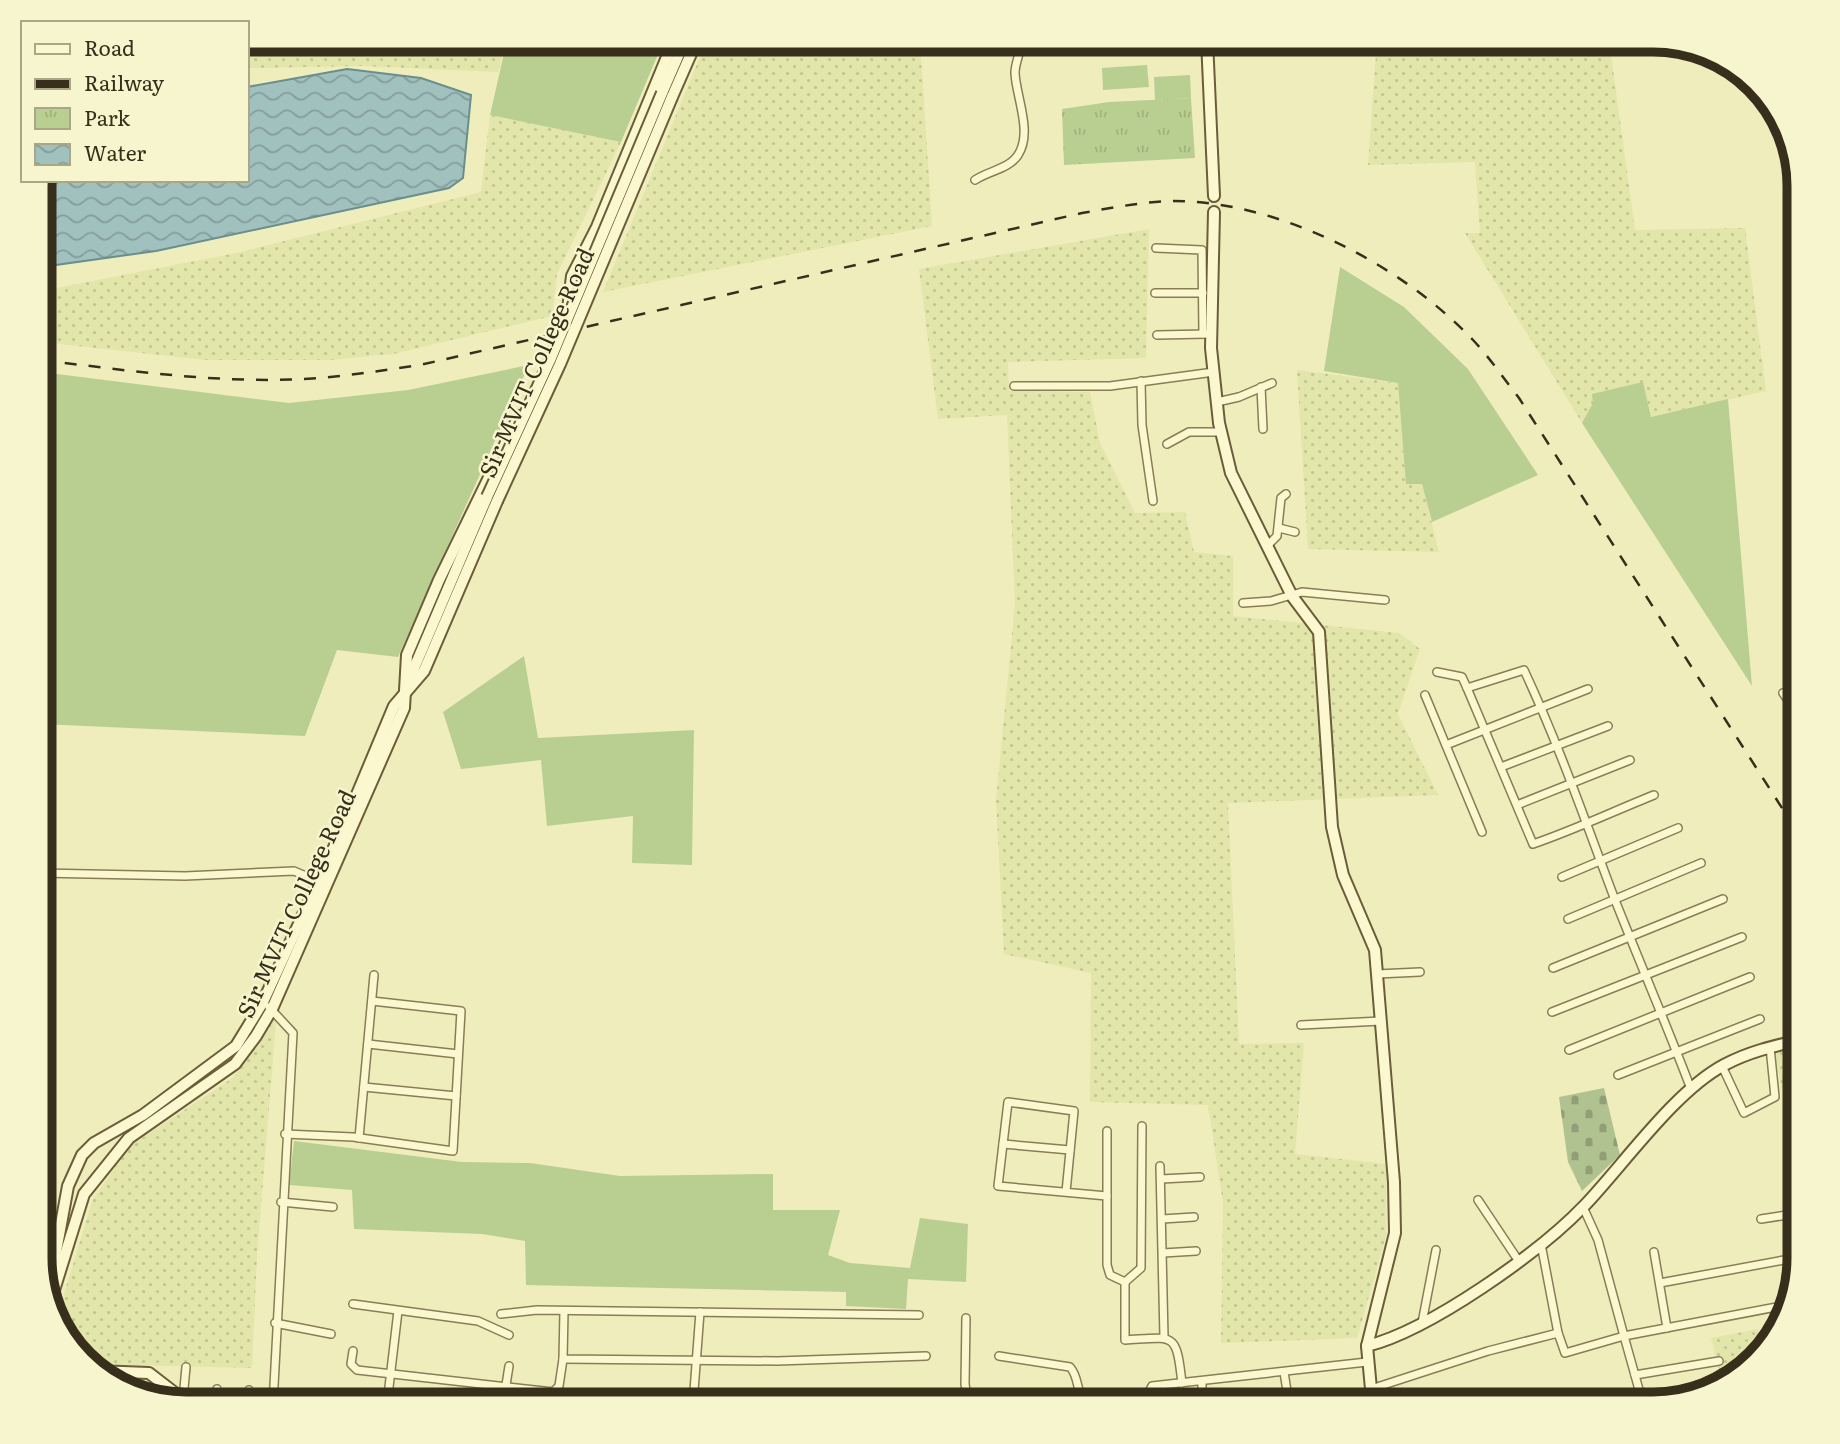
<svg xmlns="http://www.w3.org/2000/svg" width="1840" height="1444" viewBox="0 0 1840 1444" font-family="Literata,serif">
<defs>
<pattern id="farmland-dots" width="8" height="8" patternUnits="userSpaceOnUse" patternTransform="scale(1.75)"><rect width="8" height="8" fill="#e2e6aa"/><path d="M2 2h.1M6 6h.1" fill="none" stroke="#c2c692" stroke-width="1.8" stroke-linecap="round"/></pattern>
<pattern id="cemetery-stones" width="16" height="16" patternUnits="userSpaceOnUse" patternTransform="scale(1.75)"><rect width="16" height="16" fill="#b1c291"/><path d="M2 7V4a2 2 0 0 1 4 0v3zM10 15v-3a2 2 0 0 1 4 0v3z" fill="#919e76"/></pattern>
<pattern id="park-tufts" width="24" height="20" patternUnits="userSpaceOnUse" patternTransform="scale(1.75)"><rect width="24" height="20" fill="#b9cf91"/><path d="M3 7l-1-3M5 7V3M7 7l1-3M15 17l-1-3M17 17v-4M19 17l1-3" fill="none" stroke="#a0b27c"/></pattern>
<pattern id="water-waves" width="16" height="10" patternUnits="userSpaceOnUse" patternTransform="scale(1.75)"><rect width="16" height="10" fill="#a1c1bf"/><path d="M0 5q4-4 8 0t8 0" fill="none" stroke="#849d9a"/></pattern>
</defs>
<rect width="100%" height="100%" fill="#f0edbd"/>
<g fill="url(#farmland-dots)">
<path d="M247,40H507L498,72L363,66L247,68Z"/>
<path d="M707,40H920L932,226L603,292Z"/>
<path d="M1377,40H1609L1635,230L1745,228L1766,391L1651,417L1643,383L1594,403L1582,423L1465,233H1480L1475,162L1368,165Z"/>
<path d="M490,115L621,142L557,274L552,316L393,354L331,360H205L41,342V291L236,253L481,192Z"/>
<path d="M1149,229L1146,358L1008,362L1009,391L1090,392L1100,443L1135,513L1185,512L1194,552L1233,556V616L1399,633L1420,649L1398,714L1438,795L1228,803L1239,1044L1304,1043L1295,1154L1387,1164L1386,1237L1357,1338L1221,1343L1223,1203L1208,1105L1090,1102L1091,973L1004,954L996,800L1015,604L1007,415L938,419L919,269Z"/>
<path d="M1297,370L1398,383L1406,483L1422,484L1439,552L1308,549Z"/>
<path d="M273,1016L276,1021L257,1256L252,1368L87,1364L55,1323L93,1199L130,1146L234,1077L253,1052Z"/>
<path d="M1800,1047V1170H1797L1775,1053Z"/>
<path d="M1758,1329L1763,1354L1723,1385L1711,1338Z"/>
</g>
<g fill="#b9cf91">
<path d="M507,40H664L621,142L490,115Z"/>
<path d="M1147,65L1149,87L1103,90L1102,68Z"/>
<path d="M1190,75L1191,98L1155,100L1154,77Z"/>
<path d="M1340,267L1404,307L1468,369L1538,475L1432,522L1422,484H1406L1398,383L1324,371Z"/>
<path d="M529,365L398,657L337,650L305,736L41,724V372L289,403L408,390Z"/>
<path d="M1643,382L1651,417L1728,399L1752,686L1582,423L1593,403L1592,394Z"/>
<path d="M524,656L538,738L694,730L692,865L632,863L633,816L547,826L541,760L461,769L443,712Z"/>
<path d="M294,1141L462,1162L530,1163L620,1176L773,1174V1210H840L828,1255L850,1263L910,1268L920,1218L968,1224L966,1282L908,1279L906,1309L846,1306V1292L526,1285L525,1241L482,1234L354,1229L352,1190L289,1185Z"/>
</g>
<path fill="url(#cemetery-stones)" d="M1604,1088L1620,1155L1582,1191L1568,1162L1559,1097Z"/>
<path fill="url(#park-tufts)" d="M1191,98L1195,158L1064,165L1062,109L1109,102Z"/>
<path fill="url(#water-waves)" stroke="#688f8e" stroke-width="2" d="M347,69L421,78L471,95L463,178L449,188L156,251L41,267V180H247V87Z"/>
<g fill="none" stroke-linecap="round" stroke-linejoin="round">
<defs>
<g id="street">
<path d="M975,180C988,171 1009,169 1018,155C1033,132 1016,97 1015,73C1015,61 1022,52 1020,40"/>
<path d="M1156,248L1202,250L1203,334"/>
<path d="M1155,293H1203"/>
<path d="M1157,335L1207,334"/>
<path d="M1141,381L1142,425L1153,501"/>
<path d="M1014,386H1110L1214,372"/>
<path d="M1261,387L1263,429"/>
<path d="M1217,402L1239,397L1272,383"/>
<path d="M1167,444L1189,432H1221"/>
<path d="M1279,528L1295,532"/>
<path d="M1268,545L1277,536L1281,498L1286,494"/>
<path d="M1243,603L1271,601L1302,592L1385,600"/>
<path d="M1437,672L1462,677L1467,688"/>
<path d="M1783,693L1800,718"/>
<path d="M1425,695L1482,832"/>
<path d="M1446,745L1588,689"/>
<path d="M1501,767L1608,726"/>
<path d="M1654,795C1614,811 1574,830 1533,844L1467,688L1524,670C1559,745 1586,823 1615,900C1640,963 1667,1026 1691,1089"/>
<path d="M1517,805L1630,760"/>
<path d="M41,873L185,876L294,871L320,882"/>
<path d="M1562,877L1678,828"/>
<path d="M1568,919L1701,863"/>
<path d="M1553,968L1723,899"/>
<path d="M1377,974L1420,972"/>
<path d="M269,1007L293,1033L273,1404"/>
<path d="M1552,1012L1742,937"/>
<path d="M1301,1025L1381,1021"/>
<path d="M368,1044L458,1054"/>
<path d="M1569,1050L1750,977"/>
<path d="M1722,1066L1744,1113L1775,1097L1770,1047"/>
<path d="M1618,1075L1760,1019"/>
<path d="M364,1087L456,1096"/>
<path d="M1107,1131V1265L1110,1275L1125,1282"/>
<path d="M285,1134L353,1137L453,1151L461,1011L372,1001"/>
<path d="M359,1138L374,975"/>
<path d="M1003,1144L1070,1150"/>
<path d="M1160,1166L1164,1337"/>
<path d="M1161,1179L1200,1177"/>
<path d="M1066,1192L1074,1111L1008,1102L998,1186L1107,1196"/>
<path d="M1478,1200L1518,1260"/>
<path d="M281,1202L333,1207"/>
<path d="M1162,1219L1194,1217"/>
<path d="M1761,1219L1800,1213"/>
<path d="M1541,1244L1558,1333"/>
<path d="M1654,1252L1667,1328"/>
<path d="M1163,1253L1196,1251"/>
<path d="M1125,1282L1141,1268L1142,1126"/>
<path d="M1125,1282V1340C1175,1337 1176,1331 1182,1383"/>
<path d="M1660,1283L1800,1257"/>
<path d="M353,1304L478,1321L509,1335"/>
<path d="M564,1311L563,1359L777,1361L926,1356"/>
<path d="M501,1314L537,1310L919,1315"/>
<path d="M966,1318L965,1384L968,1404"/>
<path d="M275,1323L331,1334"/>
<path d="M1422,1323L1436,1250"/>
<path d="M353,1351L351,1364L357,1370L553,1392L559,1386L563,1359"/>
<path d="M999,1356L1070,1367C1079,1377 1076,1389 1083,1400L1107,1404"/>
<path d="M1284,1372L1289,1404"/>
<path d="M1635,1375L1719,1361"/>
<path d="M1202,1381V1404"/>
<path d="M1371,1389L1488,1351L1558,1333L1565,1353L1624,1336L1598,1240L1583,1207"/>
<path d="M183,1399L186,1367"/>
<path d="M214,1404L217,1389"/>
<path d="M248,1404L249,1390"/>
<path d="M387,1404L398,1311"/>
<path d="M503,1404L509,1366"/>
<path d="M693,1404L700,1312"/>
<path d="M738,1404L931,1394"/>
<path d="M1143,1404L1152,1386L1367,1362"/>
<path d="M1643,1404L1624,1336L1792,1304"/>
</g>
<g id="secondary">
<path d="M1207,40L1214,196"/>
<path d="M662,93L685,40"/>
<path d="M672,97L697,40"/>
<path d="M1214,212L1211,348L1219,423L1231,473L1292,596L1319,632L1332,827L1343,875L1375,950L1394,1182L1395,1233L1367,1346L1371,1389L1377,1404"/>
<path d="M567,317L572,276L597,227L674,40"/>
<path d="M409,680L487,497"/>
<path d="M50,1284L68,1186L82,1155L94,1143L143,1115L236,1046L263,1002L343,828L394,706L424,671L497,501"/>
<path d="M50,1303L84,1194L129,1138L235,1064L256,1036L272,1009L404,708L407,655L439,580L519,416"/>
<path d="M1367,1346C1430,1330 1539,1253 1585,1205C1624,1164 1675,1091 1724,1065C1748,1052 1774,1046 1800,1040"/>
<path d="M96,1371L149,1373L189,1404"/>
</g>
</defs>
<use href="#street" stroke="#897d55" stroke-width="10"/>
<use href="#secondary" stroke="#6b5d39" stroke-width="14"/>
<use href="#street" stroke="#fbf8d0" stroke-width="7"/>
<use href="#secondary" stroke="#fbf8d0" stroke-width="10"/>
<path stroke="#372f1b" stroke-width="2.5" stroke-dasharray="12 12" stroke-linecap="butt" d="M41,360C132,371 226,385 319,378C353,375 386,370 420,365L1082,213C1111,208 1141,202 1171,201C1277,200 1401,264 1473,340C1490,358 1504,379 1519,398L1800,836"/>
<defs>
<g id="secondary-bridge">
<path d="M487,497L550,360L662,93"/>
<path d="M497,501L560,364L672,97"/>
</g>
</defs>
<use href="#secondary-bridge" stroke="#6b5d39" stroke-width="14" stroke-linecap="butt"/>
<use href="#secondary-bridge" stroke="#fbf8d0" stroke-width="10"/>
</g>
<g text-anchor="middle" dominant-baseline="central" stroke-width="5" stroke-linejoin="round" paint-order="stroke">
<g font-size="23" fill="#372f1b" stroke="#f7f5cd">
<text transform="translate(535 362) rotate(-66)">Sir MVIT College Road</text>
<text transform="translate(295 903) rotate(-65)">Sir MVIT College Road</text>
</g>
</g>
<path d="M0 0H1840V1444H0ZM186 52H1653A134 134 0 0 1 1787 186V1258A134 134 0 0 1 1653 1392H186A134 134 0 0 1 52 1258V186A134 134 0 0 1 186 52Z" fill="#f7f5cd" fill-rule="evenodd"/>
<path fill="none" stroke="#372f1b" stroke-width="9" d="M186 52H1653A134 134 0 0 1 1787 186V1258A134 134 0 0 1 1653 1392H186A134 134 0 0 1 52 1258V186A134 134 0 0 1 186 52Z"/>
<rect x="21" y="21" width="228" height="161" fill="#f7f5cd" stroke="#aaa686" stroke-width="2"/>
<rect x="35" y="44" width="35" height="10" fill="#fbf8d0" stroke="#aaa686" stroke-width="2"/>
<text x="84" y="56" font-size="21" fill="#372f1b">Road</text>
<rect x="35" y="79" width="35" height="10" fill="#372f1b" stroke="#aaa686" stroke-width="2"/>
<text x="84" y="91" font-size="21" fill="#372f1b">Railway</text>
<rect x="35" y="108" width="35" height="21" fill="url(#park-tufts)" stroke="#aaa686" stroke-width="2"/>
<text x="84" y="126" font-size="21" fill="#372f1b">Park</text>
<rect x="35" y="144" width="35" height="21" fill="url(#water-waves)" stroke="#aaa686" stroke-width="2"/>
<text x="84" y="161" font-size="21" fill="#372f1b">Water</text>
</svg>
